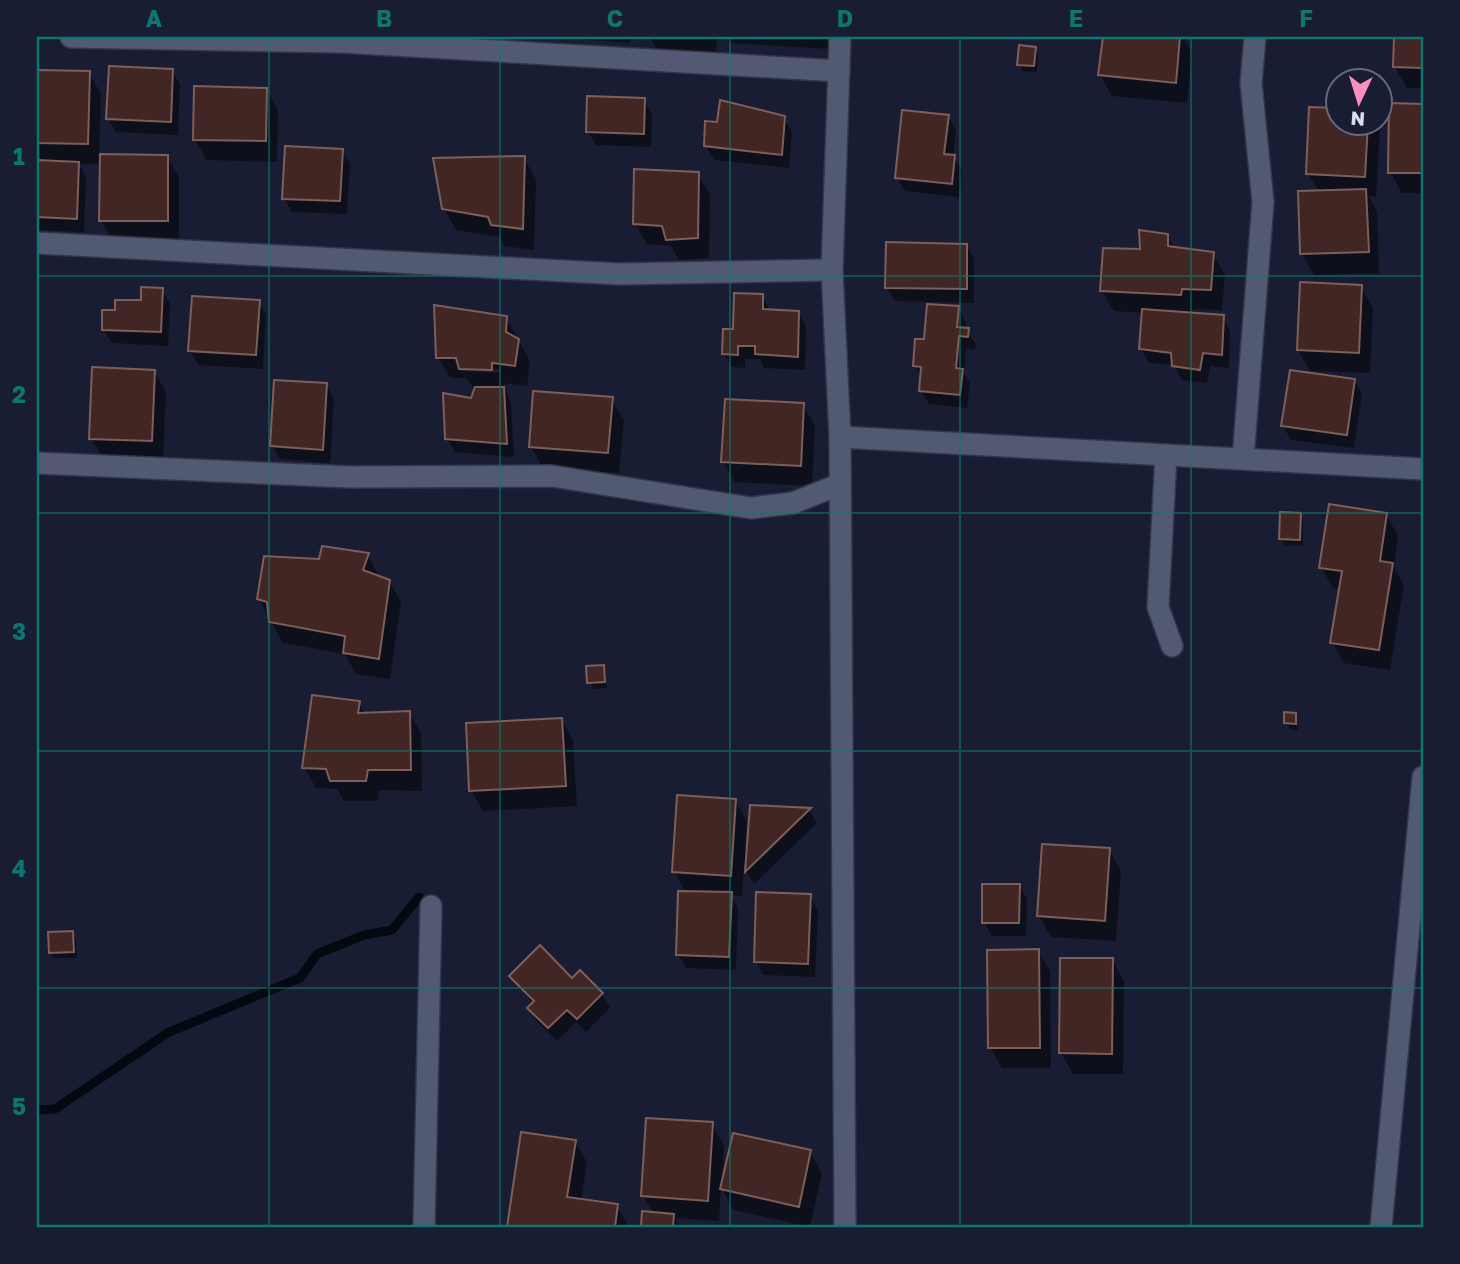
<svg xmlns="http://www.w3.org/2000/svg" width="1460" height="1264" viewBox="0 0 1460 1264" font-family="'Golos Text',sans-serif">
<rect width="100%" height="100%" fill="#191d33"/>
<g fill="#0007" fill-rule="evenodd">
<path d="M555,37H630V43Z"/>
<path d="M650,37H717L716,53L656,48Z"/>
<path d="M726,37H831L830,49L730,43Z"/>
<path d="M1105,37H1183L1192,52L1187,103L1112,96L1100,75Z"/>
<path d="M1396,37H1423V88H1407L1395,67Z"/>
<path d="M1035,48L1038,54L1037,72L1023,71L1019,64Z"/>
<path d="M172,71L180,84L178,135L116,132L108,119Z"/>
<path d="M37,72L89,73L101,94L99,156L167,157L179,177V242L113,241L101,221V164H79L86,177L84,232L37,230V162H42L37,153Z"/>
<path d="M266,89L278,110L277,162L207,160L195,140Z"/>
<path d="M644,100L652,114L651,147L596,145L588,132Z"/>
<path d="M1391,105H1423V193H1402L1390,172Z"/>
<path d="M948,117L956,130L953,157L962,170L959,197L905,191L897,178Z"/>
<path d="M784,118L792,132L789,168L714,160L706,146Z"/>
<path d="M1338,122H1374L1380,132L1376,197L1369,196L1377,211L1379,273L1314,275L1302,254L1319,192L1308,173Z"/>
<path d="M342,150L350,164L347,214L292,212L284,198Z"/>
<path d="M524,158L536,179L534,250L504,246L500,237L456,230L444,209Z"/>
<path d="M698,174L710,195L709,258L679,260L671,246L647,244L635,224Z"/>
<path d="M1167,235L1175,249L1213,254L1225,275L1222,310L1193,309L1192,315L1223,317L1230,331L1229,368L1210,366L1207,383L1182,380L1174,365L1149,363L1141,349L1144,313L1114,311L1102,291L1141,251Z"/>
<path d="M966,245L974,259V303L895,301L887,288Z"/>
<path d="M1361,287L1373,308L1370,373L1310,371L1298,350Z"/>
<path d="M162,290L170,304L168,346L112,343L104,330L117,312L143,302Z"/>
<path d="M762,295L770,311L798,312L806,326L805,370L764,368L760,359H745V368L732,367L724,354L734,331Z"/>
<path d="M258,302L266,315L263,369L198,365L190,351Z"/>
<path d="M958,308L966,322L965,330L976,344L975,350L966,349L964,373L970,384L967,408L929,404L921,391L922,378L914,365L926,341Z"/>
<path d="M506,317L530,361L527,386L503,383L511,403L514,457L455,452L447,438L476,390L466,378H450L438,357ZM461,367L500,369V373L461,371Z"/>
<path d="M154,371L166,392L163,461L103,459L91,438Z"/>
<path d="M1354,380L1362,394L1354,448L1291,440L1283,426Z"/>
<path d="M326,385L334,399L330,463L280,459L272,446Z"/>
<path d="M611,399L624,420L619,473L543,468L531,447Z"/>
<path d="M803,405L815,426L812,486L735,482L723,462Z"/>
<path d="M1300,514L1303,521V546L1285,545L1281,539Z"/>
<path d="M1386,515L1398,535L1394,568L1404,585L1390,670L1344,663L1332,642L1340,589L1333,588L1321,567Z"/>
<path d="M368,555L379,577L389,581L401,602L390,679L356,674L345,654L283,643L259,599L321,561Z"/>
<path d="M603,667L607,688L593,689L588,668Z"/>
<path d="M359,703L366,715L409,713L421,733L422,791L379,790L378,801H344L337,789L316,788L304,767Z"/>
<path d="M1295,715L1298,730L1290,729L1286,723Z"/>
<path d="M561,719L573,740L577,806L483,811L471,790Z"/>
<path d="M735,801L747,821L745,847H749L752,807L809,810L817,823L754,884L744,866L742,896L731,895L738,908L736,970L686,968L678,954L686,893L674,871Z"/>
<path d="M1109,850L1121,871L1116,941L1051,937L1039,916Z"/>
<path d="M1019,885L1027,899L1026,936H992L984,922Z"/>
<path d="M810,896L818,910L815,977L764,975L756,961Z"/>
<path d="M72,933L76,939L77,958H54L50,952Z"/>
<path d="M1038,951L1050,971L1051,1068H1002L990,1047Z"/>
<path d="M1112,960L1124,981L1123,1074H1073L1061,1053Z"/>
<path d="M511,976L572,980L602,994L610,1008L586,1032L576,1022L557,1041L537,1022L529,1008L533,1004Z"/>
<path d="M712,1124L724,1145L722,1181L810,1152L822,1173L810,1227L734,1210L721,1188L719,1221L675,1218L680,1227H642L644,1213L654,1214L643,1196Z"/>
<path d="M522,1134L575,1142L587,1162L581,1201L617,1206L629,1227H509Z"/>
</g>
<g fill="none" stroke-linecap="round" stroke-linejoin="round">
<path stroke="#010a10" stroke-width="9" d="M37,1110L55,1109L169,1032L300,978L317,954L364,935L392,930L419,897"/>
</g>
<g fill="#422623" stroke="#7d5e5a" stroke-width="2">
<path d="M1103,37H1180L1176,83L1098,75Z"/>
<path d="M1394,37H1423V68L1393,67Z"/>
<path d="M1019,45L1036,47L1034,66L1017,65Z"/>
<path d="M109,66L173,69L171,122L106,119Z"/>
<path d="M37,70L90,71L88,144L37,143Z"/>
<path d="M194,86L267,88L266,141L193,140Z"/>
<path d="M587,96L645,98L644,134L586,132Z"/>
<path d="M720,100L785,116L782,155L704,146L705,121L717,122Z"/>
<path d="M1389,103L1423,104V173H1388Z"/>
<path d="M1309,107L1338,108V122H1368L1365,177L1306,174Z"/>
<path d="M902,110L949,115L944,154L955,155L952,184L895,178Z"/>
<path d="M285,146L343,149L340,201L282,199Z"/>
<path d="M100,154L168,155V221H99Z"/>
<path d="M525,156L523,229L491,225L488,217L442,209L433,158Z"/>
<path d="M37,160L79,162L77,219L37,217Z"/>
<path d="M634,169L699,172L698,238L666,240L662,226L633,224Z"/>
<path d="M1366,189L1369,252L1300,254L1298,191Z"/>
<path d="M1139,230L1168,234V246L1214,252L1211,290L1182,289L1181,295L1100,291L1103,248L1140,249Z"/>
<path d="M886,242L967,244V289L885,288Z"/>
<path d="M1300,282L1362,285L1359,353L1297,350Z"/>
<path d="M141,287L163,288L161,332L102,330V310H115V300H141Z"/>
<path d="M734,293L763,294V309L799,311L798,357L755,354V346H738V355L722,354L723,329H733Z"/>
<path d="M192,296L260,300L256,355L188,351Z"/>
<path d="M927,304L959,306L957,327L969,328L968,337L959,336L956,368L963,369L960,395L919,391L921,367L913,366L915,339H924Z"/>
<path d="M434,305L507,316L506,332L519,339L515,366L492,363V370L459,369L456,358H436Z"/>
<path d="M1142,309L1224,315L1222,355L1203,353L1200,370L1172,366L1171,353L1139,349Z"/>
<path d="M92,367L155,370L152,441L89,439Z"/>
<path d="M1290,370L1355,379L1347,435L1281,426Z"/>
<path d="M274,380L327,383L323,450L270,446Z"/>
<path d="M475,387H504L507,444L445,439L443,393L471,398Z"/>
<path d="M533,391L613,397L608,453L529,447Z"/>
<path d="M725,399L804,403L801,466L721,462Z"/>
<path d="M1329,504L1387,513L1380,561L1393,563L1379,650L1330,643L1342,571L1319,568Z"/>
<path d="M1280,512L1301,513L1300,540L1279,539Z"/>
<path d="M322,546L369,553L363,570L390,580L379,659L343,653L345,636L269,622L267,602L257,599L264,556L319,559Z"/>
<path d="M604,665L605,682L587,683L586,666Z"/>
<path d="M312,695L360,701L358,713L410,711L411,770H368L366,781H330L326,769L302,768Z"/>
<path d="M1284,712L1296,713V724L1284,723Z"/>
<path d="M562,718L566,786L469,791L466,723Z"/>
<path d="M677,795L736,799L731,876L672,872Z"/>
<path d="M750,805L811,808L745,872Z"/>
<path d="M1042,844L1110,848L1105,921L1037,916Z"/>
<path d="M982,884H1020L1019,923H982Z"/>
<path d="M678,891L732,892L729,957L676,955Z"/>
<path d="M756,892L811,894L808,964L754,962Z"/>
<path d="M73,931L74,952L49,953L48,932Z"/>
<path d="M540,945L572,978L580,970L603,993L577,1019L567,1010L548,1028L527,1008L534,1001L509,976Z"/>
<path d="M1039,949L1040,1048H988L987,950Z"/>
<path d="M1060,958H1113L1112,1054L1059,1053Z"/>
<path d="M646,1118L713,1122L708,1201L641,1196Z"/>
<path d="M521,1132L576,1140L567,1197L618,1204L615,1227H507Z"/>
<path d="M733,1133L811,1150L799,1207L720,1189Z"/>
<path d="M642,1211L674,1214L673,1227H641Z"/>
</g>
<g fill="none" stroke-linecap="round" stroke-linejoin="round">
<defs>
<g id="minor">
<path d="M71,37L341,42L839,71"/>
<path d="M840,37L832,270L840,437L845,1227"/>
<path d="M37,243L620,274L832,270"/>
<path d="M840,437L1423,469"/>
<path d="M1166,455L1158,607L1172,646"/>
<path d="M1243,459L1263,202L1251,83L1255,37"/>
<path d="M37,463L350,477L552,476L751,508L793,503L838,485"/>
<path d="M424,1227L431,906"/>
<path d="M1381,1227L1423,777"/>
</g>
</defs>
<use href="#minor" stroke="#333648" stroke-width="24"/>
<use href="#minor" stroke="#525972" stroke-width="21"/>
</g>
<path fill="none" stroke="#0f766e" stroke-width="2" stroke-opacity="0.55" d="M269,37V1227M500,37V1227M730,37V1227M960,37V1227M1191,37V1227M37,276H1423M37,513H1423M37,751H1423M37,988H1423"/>
<rect width="1460" height="1264" fill="none" stroke="#191d33" stroke-width="77"/>
<g transform="translate(1359 102) rotate(184)"><circle r="33" fill="#191d33" stroke="#65697d" stroke-width="2"/>
<path d="M0-5L12 26L0 18L-12 26Z" fill="#fc8fc2"/>
<text y="-10" font-size="19" font-weight="bold" text-anchor="middle" fill="#d8dceb">N</text>
</g>
<rect x="38" y="38" width="1384" height="1188" fill="none" stroke="#0f766e" stroke-width="2.5"/>
<g font-size="23" text-anchor="middle" font-weight="bold" fill="#0f766e">
<text x="154" y="27">A</text>
<text x="384" y="27">B</text>
<text x="615" y="27">C</text>
<text x="845" y="27">D</text>
<text x="1076" y="27">E</text>
<text x="1306" y="27">F</text>
<text x="19" y="165">1</text>
<text x="19" y="403">2</text>
<text x="19" y="640">3</text>
<text x="19" y="877">4</text>
<text x="19" y="1115">5</text>
</g>
</svg>
